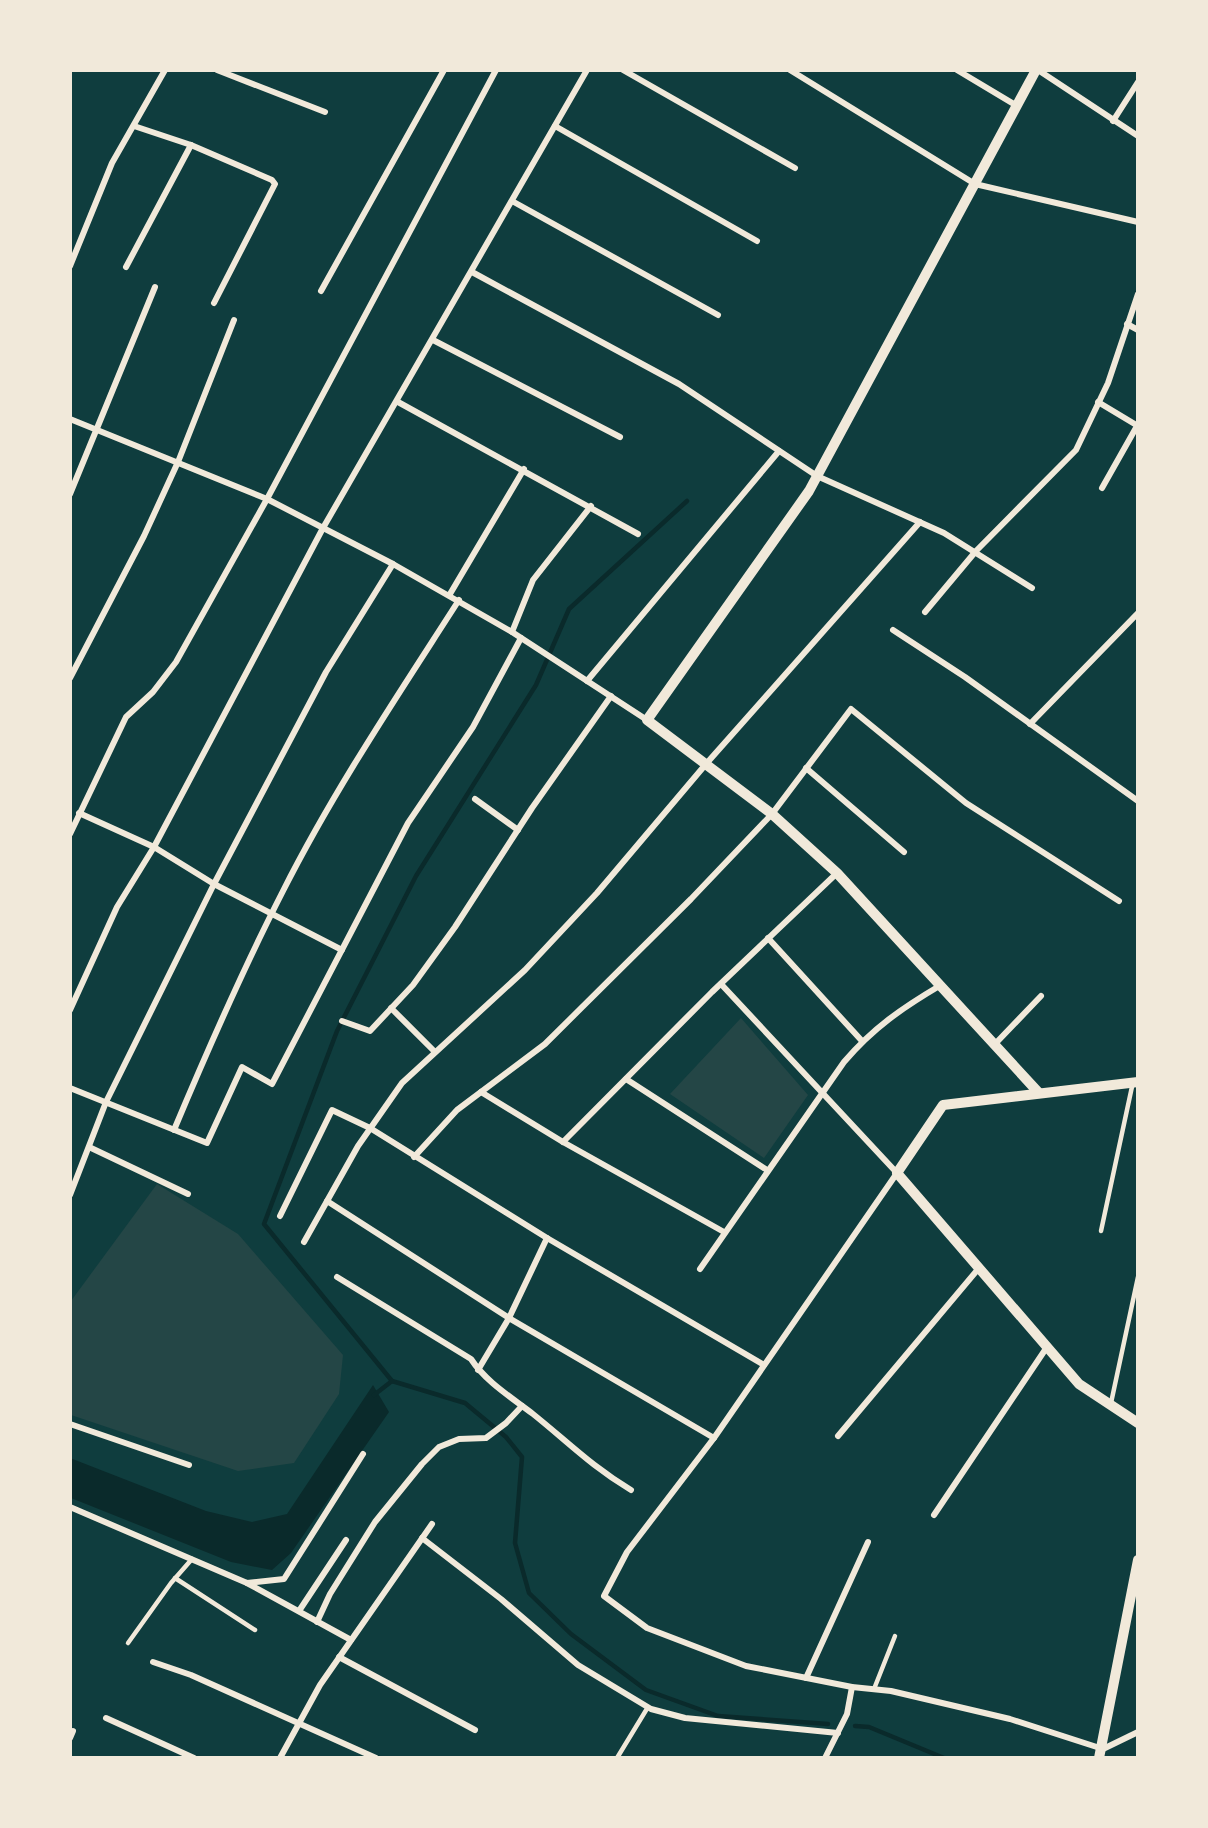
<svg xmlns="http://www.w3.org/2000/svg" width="1208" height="1828" viewBox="0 0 1208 1828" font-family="Signika,sans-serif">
<rect width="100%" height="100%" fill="#0f3d3e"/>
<g fill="#244646">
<path d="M741,1018L808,1095L764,1158L670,1094Z"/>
<path d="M157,1184L238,1234L343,1355L339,1394L294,1463L238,1471L71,1415V1301Z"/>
</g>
<path fill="#0a2a2b" d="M373,1385L389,1412L291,1553L272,1570L231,1562L71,1498L70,1458L206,1511L252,1522L287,1514Z"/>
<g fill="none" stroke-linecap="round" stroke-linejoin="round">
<g stroke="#0a2a2b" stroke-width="4.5">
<path d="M392,1381L264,1224L337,1031L416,876L536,685L569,609L687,501"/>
<path d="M374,1395L392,1381L465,1403L506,1437L522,1457L515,1543L529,1593L571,1634L646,1690L718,1716L828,1724"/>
<path d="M855,1726L869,1727L944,1758"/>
</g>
<g stroke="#f1e9da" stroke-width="4.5">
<path d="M1101,1231L1133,1082"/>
<path d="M1111,1403L1138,1277"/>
<path d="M175,1578L255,1630"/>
<path d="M128,1643L171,1583L192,1559"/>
<path d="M874,1689L895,1636"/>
<path d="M617,1758L648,1707"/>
</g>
<g stroke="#f1e9da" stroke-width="6">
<path d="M217,70L325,112"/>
<path d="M623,70L795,168"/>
<path d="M790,70L975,184L1138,222"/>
<path d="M957,70L1017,106"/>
<path d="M1038,70L1138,136"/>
<path d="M1113,121L1138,82"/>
<path d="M134,126L191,145L272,180L275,184L214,303"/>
<path d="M555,126L757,241"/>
<path d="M512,201L718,315"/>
<path d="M70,266L112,163L165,70"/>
<path d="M126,267L191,145"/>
<path d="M472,272L679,384L817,476L944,533L1032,588"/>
<path d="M321,291L444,70"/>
<path d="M1127,324L1138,330"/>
<path d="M433,340L620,437"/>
<path d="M398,402L638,534"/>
<path d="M1098,402L1138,426"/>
<path d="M70,419L267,499L393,564L512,632L647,720"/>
<path d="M1102,488L1137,426"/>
<path d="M70,494L155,287"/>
<path d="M450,594L524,469"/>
<path d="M925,612L976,551L1076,450L1108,383L1138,294"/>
<path d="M893,630L965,677L1138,801"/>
<path d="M512,632L533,580L591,506"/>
<path d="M70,678L144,536L178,462L234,320"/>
<path d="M587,681L779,451"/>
<path d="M1030,724L1138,613"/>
<path d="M806,768L904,852"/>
<path d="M475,799L518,830"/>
<path d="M79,813L154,847L214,884L342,950"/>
<path d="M70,834L126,717L153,692L176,662L267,499L496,70"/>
<path d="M768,938L862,1041"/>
<path d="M721,984L897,1173L714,1438L627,1552L604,1596L647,1628L746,1666L852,1687L891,1691L1010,1719L1103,1749L1138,1732"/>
<path d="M391,1008L435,1052"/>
<path d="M70,1010L117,907L154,847L323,528L587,70"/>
<path d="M342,1021L370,1031L413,985L455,927L532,808L611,696"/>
<path d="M995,1044L1041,996"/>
<path d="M626,1079L767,1170"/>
<path d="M70,1088L207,1143L242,1067L272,1084L408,823L473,727L521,638"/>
<path d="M481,1092L563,1142L724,1232"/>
<path d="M174,1130C208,1049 243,969 283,891C334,790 398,695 459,600"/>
<path d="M563,1142L712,992L837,873"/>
<path d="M89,1147L188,1194"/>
<path d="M414,1157L457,1110L545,1044L691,899L772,814L851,709L966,803L1119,901"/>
<path d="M70,1195L106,1102L214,884L326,672L393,564"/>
<path d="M327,1201L509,1318L714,1438"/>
<path d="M280,1216L332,1110L370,1128L547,1238L764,1365"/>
<path d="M304,1242L358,1146L402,1083L525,970L597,893L706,764L920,522"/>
<path d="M700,1269L844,1062C873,1028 902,1008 941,985"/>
<path d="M337,1277L471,1359C486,1382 511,1397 533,1414C568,1442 591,1466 631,1490"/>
<path d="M478,1370L509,1318L547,1238"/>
<path d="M70,1424L189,1465"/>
<path d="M838,1436L979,1268"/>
<path d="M70,1507L247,1583L284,1579L363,1454"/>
<path d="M934,1515L1047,1347"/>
<path d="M422,1538L501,1599L578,1665L651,1709L685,1718L838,1733"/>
<path d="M247,1583L351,1640"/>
<path d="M299,1611L346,1540"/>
<path d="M317,1622L330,1594L375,1522L422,1464L439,1447L459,1439L486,1438L506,1423L522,1406"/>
<path d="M339,1657L475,1730"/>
<path d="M153,1662L191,1675L376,1758"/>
<path d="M806,1678L868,1542"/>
<path d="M106,1718L194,1758"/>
<path d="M70,1738L73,1731"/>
<path d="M280,1758L320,1685L432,1524"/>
<path d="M825,1758L847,1714L852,1687"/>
</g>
<g stroke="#f1e9da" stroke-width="10">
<path d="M1036,70L809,491L647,720L772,814L837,873L1038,1092"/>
<path d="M1138,1082L943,1105L897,1173L1079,1384L1138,1423"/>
<path d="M1099,1758L1138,1560"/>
</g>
</g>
<rect width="1208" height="1828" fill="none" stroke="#f1e9da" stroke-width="144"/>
</svg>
